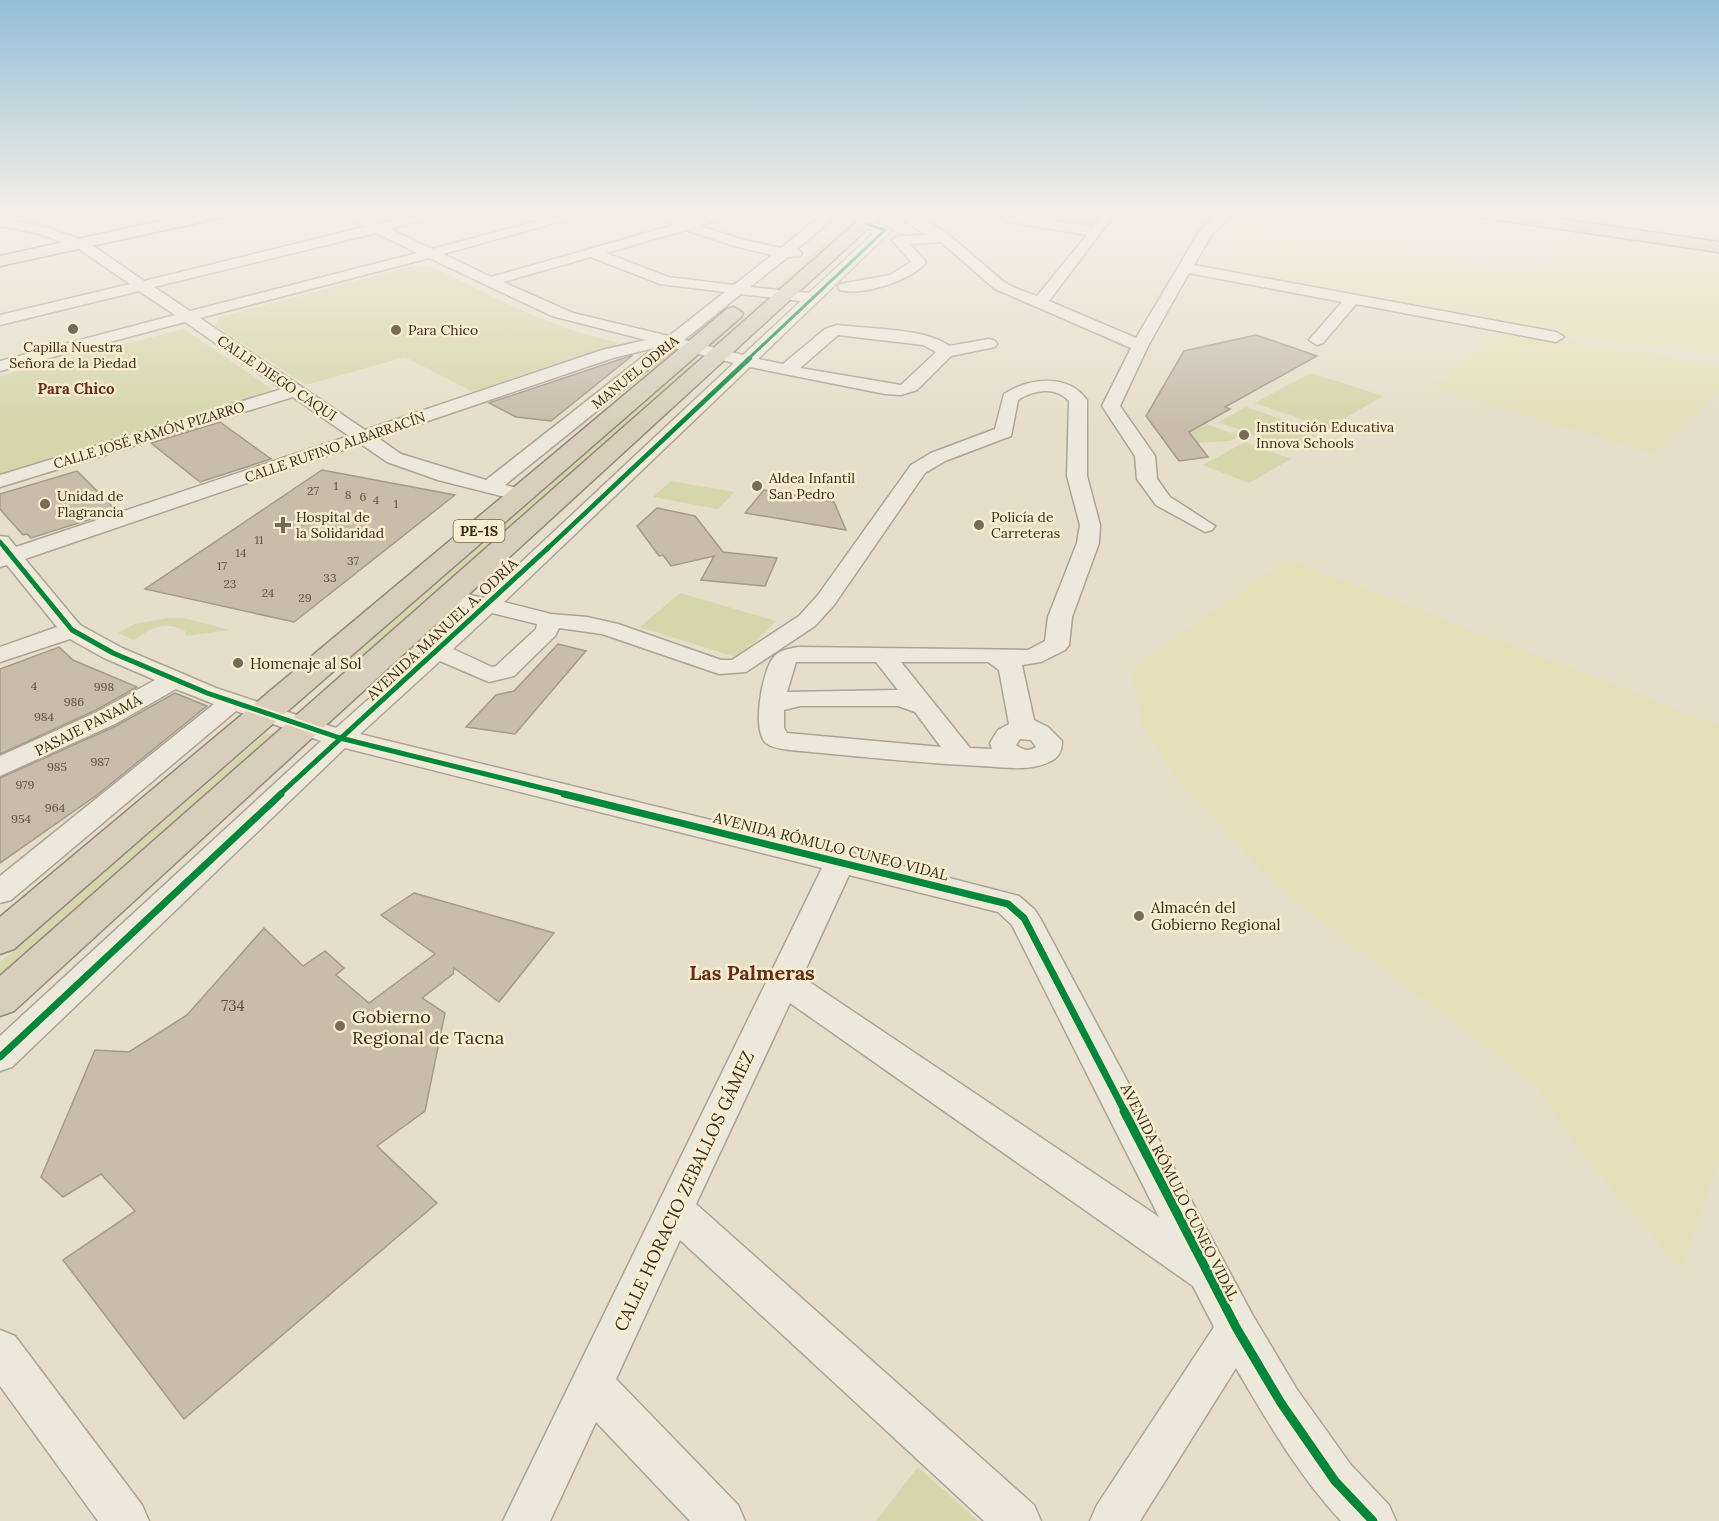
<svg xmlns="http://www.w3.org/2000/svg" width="1719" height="1521" viewBox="0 0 1719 1521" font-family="Lora,serif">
<rect width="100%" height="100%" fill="#e6deca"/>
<g fill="#e7dfb9">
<path d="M1239,232L1526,271L1594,238L1719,255V354L1500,326L1228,275Z"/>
<path d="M1504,331L1719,365V392L1654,454L1432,386Z"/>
<path d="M1287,559L1719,725V1161L1681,1269L1575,1146L1535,1084L1280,890L1180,784L1142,726L1131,669Z"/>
</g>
<g fill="#d5d6ab">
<path d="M1022,211H1100L1088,229L1017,218Z"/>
<path d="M849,221L859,222L786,289L775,288Z"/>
<path d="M413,266H430C491,295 550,329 617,342L616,347L477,394L405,357L306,385L215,325L220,317Z"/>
<path d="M759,301H771L719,348L708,346Z"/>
<path d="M184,329L276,392L0,475V376Z"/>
<path d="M694,359L702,361L358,669L341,671L332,668L687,361Z"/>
<path d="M1311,373L1383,396L1328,428L1254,403Z"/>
<path d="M1246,407L1321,432L1295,449L1218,422Z"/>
<path d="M1199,421L1240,436L1230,441L1198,443L1191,433Z"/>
<path d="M1245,442L1291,459L1249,483L1203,465Z"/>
<path d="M671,481L734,492L718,509L653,497Z"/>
<path d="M680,593L776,621L738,658L640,627Z"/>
<path d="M168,618H184L230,630L186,636L185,631C165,620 151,628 134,640L118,633L135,624Z"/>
<path d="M272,733L278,736L0,983V962L264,735Z"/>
<path d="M918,1467L978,1521H876Z"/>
</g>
<g fill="#c9bcab" stroke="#a6998a" stroke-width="1.5">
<path d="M1256,335L1317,356L1225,407L1230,409L1189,432L1208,457L1179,461L1146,416L1184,351Z"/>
<path d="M633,355L551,421L516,417L489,403Z"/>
<path d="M220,422L271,459L200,482L151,443Z"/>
<path d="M322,470L455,495L294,622L145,589Z"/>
<path d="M77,471L117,511L31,538L27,534L23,535L0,509V494Z"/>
<path d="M764,490L834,502L846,530L745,513Z"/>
<path d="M657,508L695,516L723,552L777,558L765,586L701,580L714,556L671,566L663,555L659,556L637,526Z"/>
<path d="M558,644L586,651L515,734L466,727L496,695L514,691Z"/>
<path d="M59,647L73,660L137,687L96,710L0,754V669Z"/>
<path d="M175,693L207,706L97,795L0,863V778L116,726Z"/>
<path d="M414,893L554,933L499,1002L454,968L453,974L422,998L445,1013L425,1111L377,1146L437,1203L184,1419L63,1260L135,1211L101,1174L63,1197L41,1177L95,1050L129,1052L187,1015L264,928L303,966L325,951L344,968L336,975L369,1003L435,954L381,915Z"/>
</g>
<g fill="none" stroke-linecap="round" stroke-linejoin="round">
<defs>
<g id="minor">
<path d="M334,211H351L379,224L431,211H455L390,229L432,249L575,211H598L443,254L491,277L674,225L643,211H662L688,221L721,211H743L700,226L744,240L781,248L827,211H842L797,249L802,253L800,256L788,257L750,287L809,293L876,231L861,227V221H871L892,230L758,359L783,364L825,329L837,325C868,329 926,328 949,346L989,339L995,341L997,344L995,347L951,356L917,390L901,395L885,394L750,367L504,602L551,614L587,617L618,624L721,660H732L799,616L818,595L911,465L931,453L995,429L1004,394C1029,378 1068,373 1087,400V476L1100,525L1099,543L1072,617L1069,645L1065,650L1041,662L1022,665L1034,720L1048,727L1062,741C1062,751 1059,758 1049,762C1029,772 1003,767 981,766C918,763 854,756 790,750C783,749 773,748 767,744C751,732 762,672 773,658C779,650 788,649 798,647L1028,650L1045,641L1048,617L1077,543L1080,525L1067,476L1069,401C1055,386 1034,390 1018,400L1011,436L945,461L925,473L834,605L815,626L746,672L719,674L602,634L559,628L555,636L514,676L489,682L440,661L360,734L837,851L841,850L1019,896L1035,910L1040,918L1252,1314L1296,1388L1351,1465L1389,1505L1396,1521H1341C1299,1476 1267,1421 1236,1368L1140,1521H1090L1097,1505L1214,1327L1193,1286L790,1003L696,1204L1034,1505L1041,1521H984L680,1240L616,1379L738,1505L745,1521H690L596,1422L550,1521H503L822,868L345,748L12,1067L0,1071V1036L321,741L236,711L11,900L0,903V876L214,704L176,689L115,724L0,776V756L97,712L155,680L104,658L70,639L0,662V647L57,627L7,565L0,567V536L8,537L16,547L349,436L293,397L0,487V475L282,389L185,322L0,371V361L175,315L139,291L0,325V315L130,284L76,247L37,233L0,226V218L45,227L86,241L144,281L364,227ZM686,230L734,246L772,255L734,285L668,277L606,253ZM376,233L417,253L190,311L154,287ZM591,257L660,284L725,292L669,336L573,313L503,282ZM429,258L552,316L646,340L602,350L365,430L200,318ZM741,294L801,301L743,355L684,340ZM838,335L923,345L936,352L901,385L800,368ZM654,348L486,480L401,454L378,438L613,358ZM675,348L734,363L483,598L449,590L441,592L438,597L441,602L470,609L336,728L216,688L122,648L80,625L25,559L361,444L387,462L438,480L521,501L528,499L531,495L528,491L505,485ZM492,613L537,624L536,629L496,666L492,667L453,649ZM796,662H876L898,690L787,692ZM901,662H988L999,670L1009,724L998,730L990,743L992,749L970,748ZM800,706H898L915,712L941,747L787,733L784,728V710ZM1020,739L1031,740L1036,747C1028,752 1023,750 1016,745ZM849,875L998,912L1012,925L1159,1217L802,977Z"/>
<path d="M887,211C934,211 968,254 1003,281C1012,288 1026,292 1037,296L1087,235L1005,221L1003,218L1006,211H1019L1018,215L1092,227L1104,211H1117L1049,301L1136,338L1199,232L1221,211H1235L1212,234L1194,265L1556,332L1564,337L1556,342L1356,304L1323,343L1317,345L1309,340L1342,302L1189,273L1148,346L1120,406L1155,456L1157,479L1170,497L1215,526L1212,530L1205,532L1156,505L1137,479L1135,456L1102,406L1131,348L995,289L941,242L910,244L926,262C911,281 863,296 840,290L838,287L840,284L890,275L911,262L892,240L899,236L927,235Z"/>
<path d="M0,1330L15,1336L142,1505L149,1521H98L0,1386Z"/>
</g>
<path id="major" d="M205,211H237L229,216L0,266V256Z"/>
<g id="highway">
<path d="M869,211H887L14,1011L0,1016V976Z"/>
<path d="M1462,211H1506L1719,242V252L1470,216Z"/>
<path d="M734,307L743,313L741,317L14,949L0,954V917L727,309Z"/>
</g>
</defs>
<use href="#minor" stroke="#aba394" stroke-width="3"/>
<use href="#major" stroke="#90887b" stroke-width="3"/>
<use href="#highway" stroke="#90887b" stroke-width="3"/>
<use href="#minor" fill="#ede8dc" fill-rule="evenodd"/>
<use href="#major" fill="#e5dfcd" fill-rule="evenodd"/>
<use href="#highway" fill="#d8cebb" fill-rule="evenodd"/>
<defs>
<path id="cycleway-far4" d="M748,359L885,230L866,224"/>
<g id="cycleway-far3">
<path d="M0,542L6,549"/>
<path d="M547,549L750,358"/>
</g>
<g id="cycleway-far2">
<path d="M5,548L72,630L113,653L207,693L340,738L570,795"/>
<path d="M279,795L548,548"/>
</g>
<g id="cycleway-far1">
<path d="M564,794L1008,904L1024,918L1125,1112"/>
<path d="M0,1057L281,794"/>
</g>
<path id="cycleway" d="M1124,1111L1237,1329L1281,1403L1335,1481L1373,1521"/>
</defs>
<use href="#cycleway-far4" stroke="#f8edcf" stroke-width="5"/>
<use href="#cycleway-far3" stroke="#f8edcf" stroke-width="8"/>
<use href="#cycleway-far2" stroke="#f8edcf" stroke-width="9"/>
<use href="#cycleway-far1" stroke="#f8edcf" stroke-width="10"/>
<use href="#cycleway" stroke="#f8edcf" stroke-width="13"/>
<use href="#cycleway-far4" stroke="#00873e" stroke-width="3"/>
<use href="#cycleway-far3" stroke="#00873e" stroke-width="4.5"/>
<use href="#cycleway-far2" stroke="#00873e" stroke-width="5"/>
<use href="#cycleway-far1" stroke="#00873e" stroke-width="7"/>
<use href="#cycleway" stroke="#00873e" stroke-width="9"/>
</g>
<linearGradient id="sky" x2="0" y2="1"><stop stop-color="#94bdd8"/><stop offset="0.5" stop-color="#f4f0e7"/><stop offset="1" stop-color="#f4f0e7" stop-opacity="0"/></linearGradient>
<rect width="1719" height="424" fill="url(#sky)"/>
<g fill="#766a58" stroke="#f8edcf" stroke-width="2">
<circle cx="73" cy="329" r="6"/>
<circle cx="396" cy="330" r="6"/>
<circle cx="1244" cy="435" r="6"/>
<circle cx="757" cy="486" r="6"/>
<circle cx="45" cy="504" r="6"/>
<path d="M280 516h6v6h6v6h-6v6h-6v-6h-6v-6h6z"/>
<circle cx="979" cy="525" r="6"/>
<circle cx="238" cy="663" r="6"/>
<circle cx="1139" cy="916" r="6"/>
<circle cx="340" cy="1026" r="6"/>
</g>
<g text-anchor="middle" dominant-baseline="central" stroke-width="5" stroke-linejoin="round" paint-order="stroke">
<g font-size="12" fill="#5d4f3f">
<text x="336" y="485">1</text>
<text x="313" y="490">27</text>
<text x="348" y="494">8</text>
<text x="363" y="496">6</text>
<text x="376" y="499">4</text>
<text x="396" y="503">1</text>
<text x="259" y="539">11</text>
<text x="241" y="552">14</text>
<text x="353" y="560">37</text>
<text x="222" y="565">17</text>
<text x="330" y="577">33</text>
<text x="230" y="583">23</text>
<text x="268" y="592">24</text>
<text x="305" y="597">29</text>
<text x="34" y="685">4</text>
<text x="104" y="686">998</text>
<text x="74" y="701">986</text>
<text x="44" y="716">984</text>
<text x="100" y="761">987</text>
<text x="57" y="766">985</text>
<text x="25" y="784">979</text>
<text x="55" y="807">964</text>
<text x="21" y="818">954</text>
</g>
<g font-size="14" fill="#392b1b" stroke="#f8edcf" text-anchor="start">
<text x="408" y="330">Para Chico</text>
<text x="73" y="347" text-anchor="middle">Capilla Nuestra<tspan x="73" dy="16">Señora de la Piedad</tspan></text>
<text x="1256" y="427">Institución Educativa<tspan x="1256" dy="16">Innova Schools</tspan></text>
<text x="769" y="478">Aldea Infantil<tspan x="769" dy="16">San Pedro</tspan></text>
<text x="57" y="496">Unidad de<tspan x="57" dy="16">Flagrancia</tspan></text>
<text x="296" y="517">Hospital de<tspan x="296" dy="16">la Solidaridad</tspan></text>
<text x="991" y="517">Policía de<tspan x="991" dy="16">Carreteras</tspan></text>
</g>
<g font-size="14" fill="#392b1b" stroke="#f8edcf">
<text transform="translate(635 372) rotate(-39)">MANUEL ODRIA</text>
<text transform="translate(277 378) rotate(34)">CALLE DIEGO CAQUI</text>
<text transform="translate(149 435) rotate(-17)">CALLE JOSÉ RAMÓN PIZARRO</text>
<text transform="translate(335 447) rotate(-19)">CALLE RUFINO ALBARRACÍN</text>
</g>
<rect fill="#f8edcf" stroke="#726551" stroke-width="1.5" x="453.5" y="520" width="51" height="22" rx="4.5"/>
<g font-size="14" font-weight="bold" fill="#392b1b">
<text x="479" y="531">PE-1S</text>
</g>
<g font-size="15" font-weight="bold" fill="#692b18" stroke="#f8edcf">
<text x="76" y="388">Para Chico</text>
</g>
<g font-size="15" fill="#392b1b" stroke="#f8edcf">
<text transform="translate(442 629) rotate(-43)">AVENIDA MANUEL A. ODRÍA</text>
<text transform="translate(88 725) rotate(-27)">PASAJE PANAMÁ</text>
<text transform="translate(831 846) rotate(14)">AVENIDA RÓMULO CUNEO VIDAL</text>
<text transform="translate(1180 1192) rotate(63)">AVENIDA RÓMULO CUNEO VIDAL</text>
</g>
<g font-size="15" fill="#392b1b" stroke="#f8edcf" text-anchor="start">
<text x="250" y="663">Homenaje al Sol</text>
<text x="1151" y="907">Almacén del<tspan x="1151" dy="17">Gobierno Regional</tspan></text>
</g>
<g font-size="15" fill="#5d4f3f">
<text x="233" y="1005">734</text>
</g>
<g font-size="18" fill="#392b1b" stroke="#f8edcf" text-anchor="start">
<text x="352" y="1016">Gobierno<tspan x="352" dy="21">Regional de Tacna</tspan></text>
</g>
<g font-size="18" fill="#392b1b" stroke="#f8edcf">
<text transform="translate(684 1191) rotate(-65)">CALLE HORACIO ZEBALLOS GÁMEZ</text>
</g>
<g font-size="20" font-weight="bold" fill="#692b18" stroke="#f8edcf">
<text x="752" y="972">Las Palmeras</text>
</g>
</g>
</svg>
